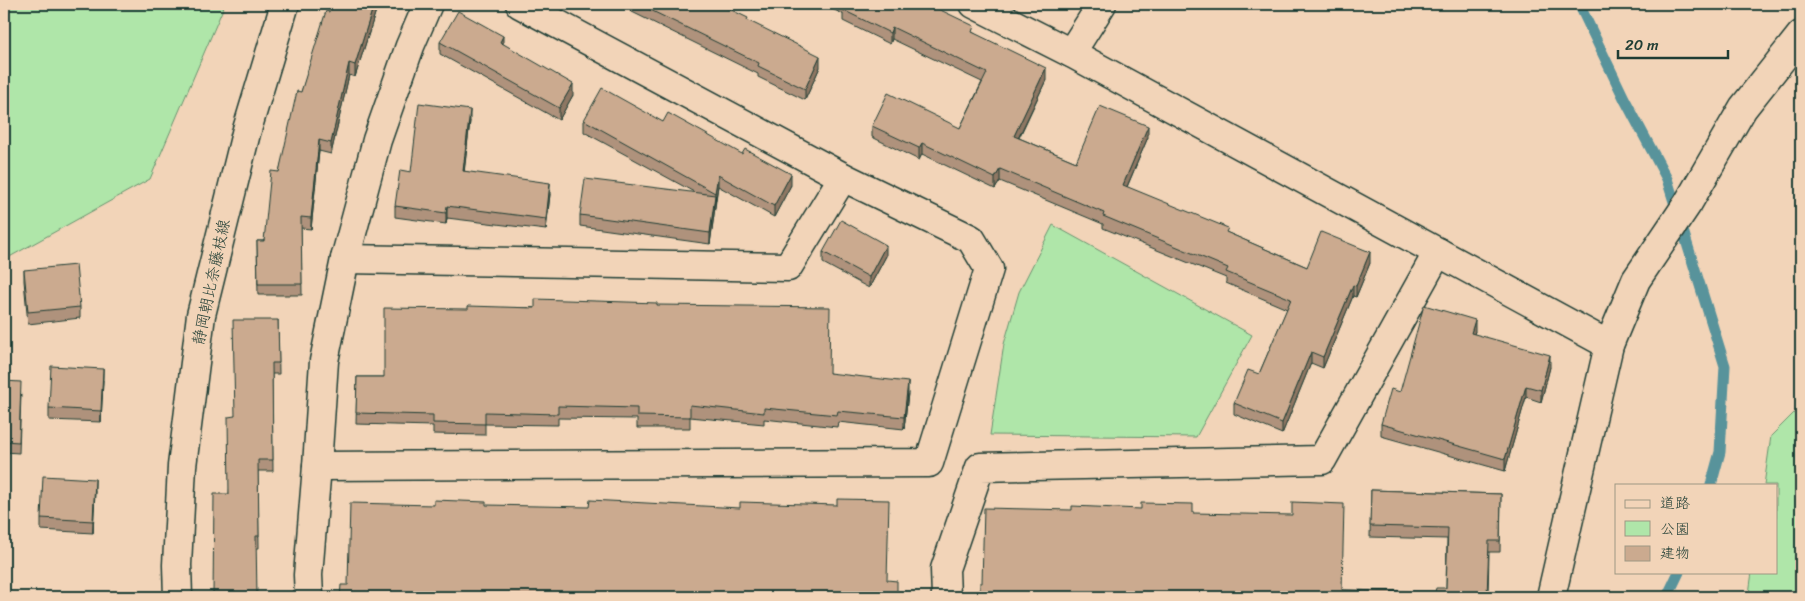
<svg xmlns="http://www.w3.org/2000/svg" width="1805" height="601" viewBox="0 0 1805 601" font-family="Sriracha,'Klee One',sans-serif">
<rect width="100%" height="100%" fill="#f2d4b8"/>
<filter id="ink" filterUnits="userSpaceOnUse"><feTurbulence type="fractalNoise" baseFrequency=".02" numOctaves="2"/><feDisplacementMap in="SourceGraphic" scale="10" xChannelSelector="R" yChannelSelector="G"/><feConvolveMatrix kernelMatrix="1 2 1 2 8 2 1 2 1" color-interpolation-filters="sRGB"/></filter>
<g filter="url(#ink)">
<g fill="#afe6a9" stroke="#67926e">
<path d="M4,4H225L150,179L4,260Z"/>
<path d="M1053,225L1252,335L1196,437L990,435L1004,344L1019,292Z"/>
<path d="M1801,406V597H1747L1749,594L1752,572H1776V485H1764L1771,436Z"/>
</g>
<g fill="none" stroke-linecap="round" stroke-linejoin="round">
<g stroke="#59939b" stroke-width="11">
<path d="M1579,4L1624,98L1667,179L1725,366L1720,452L1711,485"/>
<path d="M1667,597L1679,572"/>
</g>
<defs>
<g id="minor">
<path d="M974,4L1071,53L1609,345"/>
<path d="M1071,53L1102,4"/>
<path d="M345,259L788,267L843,177"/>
<path d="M317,466L929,463L989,269L971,239L843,177L520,4"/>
<path d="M309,597L308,575L317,466L324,361L345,259L377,140L410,46L428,4"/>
<path d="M946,597L945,569L980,467L1322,460L1438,252"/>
<path d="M1551,597L1609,345L1636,280L1688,203L1743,108L1801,35"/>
</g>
<path id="major" d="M178,597L177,565L182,466L201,315L246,133L285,4"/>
</defs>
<use href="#minor" stroke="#1f3d34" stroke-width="31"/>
<use href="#major" stroke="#1f3d34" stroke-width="31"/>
<use href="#minor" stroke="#f2d4b8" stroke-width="28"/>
<use href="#major" stroke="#f2d4b8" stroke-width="28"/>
</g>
<g fill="#af927b" stroke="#1f3d34">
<path d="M378,4L355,77L349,75L331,154L319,151L311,229L301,228L302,295H258L257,241H264L279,172L301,92L329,12Z"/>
<path d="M626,4H719L748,21L820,67L805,100L758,77V74L630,11V6Z"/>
<path d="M821,4H914L974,33L1046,80L1019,138L1076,162L1148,137L1127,187L1228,233L1307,267L1370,263L1356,297L1353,296L1323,368L1311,363L1282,434L1234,414V403L1259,374L1287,309L1226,283V278L1103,228V224L1000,181L995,189L922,154L919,160L872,137V126L960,128L982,82L892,39L890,44L843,21V14Z"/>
<path d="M440,42L503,44L573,95L559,120L440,54Z"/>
<path d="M584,120L663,122L791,185L774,217L718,186L710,244L580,226V215L694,192L584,132Z"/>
<path d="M470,121L464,171L550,194L546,230L447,218L446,224L395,217V206L411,172Z"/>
<path d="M823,252L886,256L869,288L823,263Z"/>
<path d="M24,270L80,307V318L28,324L24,281Z"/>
<path d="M657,305L829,373L908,393L904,429L838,422L837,427L764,419V424L690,417V428H637V419L558,418V425L485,424V435L433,434V426L356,424L357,377H384L468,309Z"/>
<path d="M278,320L279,374H272L273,471H258L259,548H256L229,494L235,416Z"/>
<path d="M1475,331L1474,334L1550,367L1541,402L1526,397L1505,471L1381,436V424L1400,392Z"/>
<path d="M103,380L101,422L49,420V408Z"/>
<path d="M4,381L21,394L19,453L4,452Z"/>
<path d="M95,490L93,533L41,530V518Z"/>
<path d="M1371,490L1501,494L1500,552H1489L1488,597L982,583L1193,513L1342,590L1435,592L1446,588L1447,539L1370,537Z"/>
</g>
<g fill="#8e7764" stroke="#1f3d34">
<path d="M374,4H378L355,77V65Z"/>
<path d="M892,27V39L890,44V33Z"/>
<path d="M503,36V47L500,42Z"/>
<path d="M820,56V67L805,100V89Z"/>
<path d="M349,63V75L331,154V143Z"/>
<path d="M1046,68V80L1014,147V136Z"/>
<path d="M573,84V95L559,120V108Z"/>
<path d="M470,110V121L463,182V171Z"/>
<path d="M1148,126V137L1123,196V185Z"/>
<path d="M319,140V151L311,229V218Z"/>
<path d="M922,143V154L919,160V148Z"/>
<path d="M1000,169V181L995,189V178Z"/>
<path d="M791,174V185L774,217V206Z"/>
<path d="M718,175V186L715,204V193Z"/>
<path d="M550,183V194L546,230V219Z"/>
<path d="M715,195V206L710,244V233Z"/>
<path d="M447,206V218L446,224V213Z"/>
<path d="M886,245V256L869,288V277Z"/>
<path d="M1370,252V263L1356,297V286Z"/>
<path d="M1353,285V296L1323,368V357Z"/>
<path d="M1475,320V331L1471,344V333Z"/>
<path d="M1311,352V363L1282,434V423Z"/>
<path d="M1550,355V367L1541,402V390Z"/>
<path d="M103,369V380L101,422V411Z"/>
<path d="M908,382V393L904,429V417Z"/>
<path d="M1526,386V397L1505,471V459Z"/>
<path d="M95,479V490L93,533V521Z"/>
</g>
<g fill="#cbaa8f" stroke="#1f3d34">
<path d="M331,4H374L355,65L349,63L331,143L319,140L311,218L301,217L302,284H258L257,241H264L271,171L279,172L297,91L301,92L326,11L329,12Z"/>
<path d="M638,4H719L748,18L747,20L820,56L805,89L758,66L759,63Z"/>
<path d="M844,4H914L925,9L928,4L974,26L972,32L1046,68L1014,136L1076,162L1100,106L1148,126L1123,185L1228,228L1226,232L1307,267L1321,232L1370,252L1356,286L1353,285L1323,357L1311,352L1282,423L1234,403L1248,370L1259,374L1291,299L1226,272L1228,268L1103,216L1104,213L1000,169L995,178L922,143L919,148L872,126L888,93L960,128L987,73L892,27L890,33L843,10L846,4Z"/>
<path d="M458,11L503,36L500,42L573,84L559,108L440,42Z"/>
<path d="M602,88L663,122L668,113L742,154L745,149L791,174L774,206L718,175L715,193L584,120Z"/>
<path d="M419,103L470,110L463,171L550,183L546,219L447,206L446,213L395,206L400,170L411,172Z"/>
<path d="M585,179L715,195L710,233L580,215Z"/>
<path d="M841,220L886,245L869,277L823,252Z"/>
<path d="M76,265L80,307L28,312L24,270Z"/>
<path d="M535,299L657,303V305L830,307L829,373L908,382L904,417L838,411L837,415L764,408V413L690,405V417L637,416V408L558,406V414L485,412V424L433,423V415L356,413L357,377H384V308L468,309V306L535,308Z"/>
<path d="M1424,305L1475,320L1471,333L1550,355L1541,390L1526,386L1505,459L1381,424L1391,389L1400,392Z"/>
<path d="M233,320H278L279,363H272L273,460H258L259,536H256L257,597H213L214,494H229L228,417L235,416Z"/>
<path d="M51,366L103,369L101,411L49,408Z"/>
<path d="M4,381L21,382L19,442L4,441Z"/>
<path d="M43,476L95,479L93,521L41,518Z"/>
<path d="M1371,490L1501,494L1500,541H1489L1487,597H980V583H982L984,508L1072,510V506L1141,509V503L1193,504V513L1292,515V502L1344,504L1342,590L1435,592L1436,588H1446L1448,528L1370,526Z"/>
<path d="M837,499L889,500L887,580L897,581V597H340L341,585H348L350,503L434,505V500L486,502V505L589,507L590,500L740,508V502L837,505Z"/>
</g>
</g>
<g text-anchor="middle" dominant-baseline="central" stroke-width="5" stroke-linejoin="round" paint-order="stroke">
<g font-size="16" fill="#1f3d34" stroke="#f2d4b8">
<text transform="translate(211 282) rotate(-78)">静岡朝比奈藤枝線</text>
</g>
</g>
<rect width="1805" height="601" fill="none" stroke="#f2d4b8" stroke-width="20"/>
<rect x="10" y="10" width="1785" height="581" fill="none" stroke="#1f3d34" stroke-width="2" filter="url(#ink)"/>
<rect x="1615" y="484" width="162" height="90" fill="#f2d4b8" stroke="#9e9883"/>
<rect x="1625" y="500" width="25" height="8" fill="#f2d4b8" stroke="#9e9883"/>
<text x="1660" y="508" font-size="15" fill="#1f3d34">道路</text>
<rect x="1625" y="521" width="25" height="15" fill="#afe6a9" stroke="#9e9883"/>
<text x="1660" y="534" font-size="15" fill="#1f3d34">公園</text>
<rect x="1625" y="546" width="25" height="15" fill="#cbaa8f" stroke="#9e9883"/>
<text x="1660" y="558" font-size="15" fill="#1f3d34">建物</text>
<path d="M1618 50v8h110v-8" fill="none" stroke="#1f3d34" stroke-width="2.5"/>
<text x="1625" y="50" font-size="15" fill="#1f3d34" stroke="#f2d4b8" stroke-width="4" paint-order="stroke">20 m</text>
</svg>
